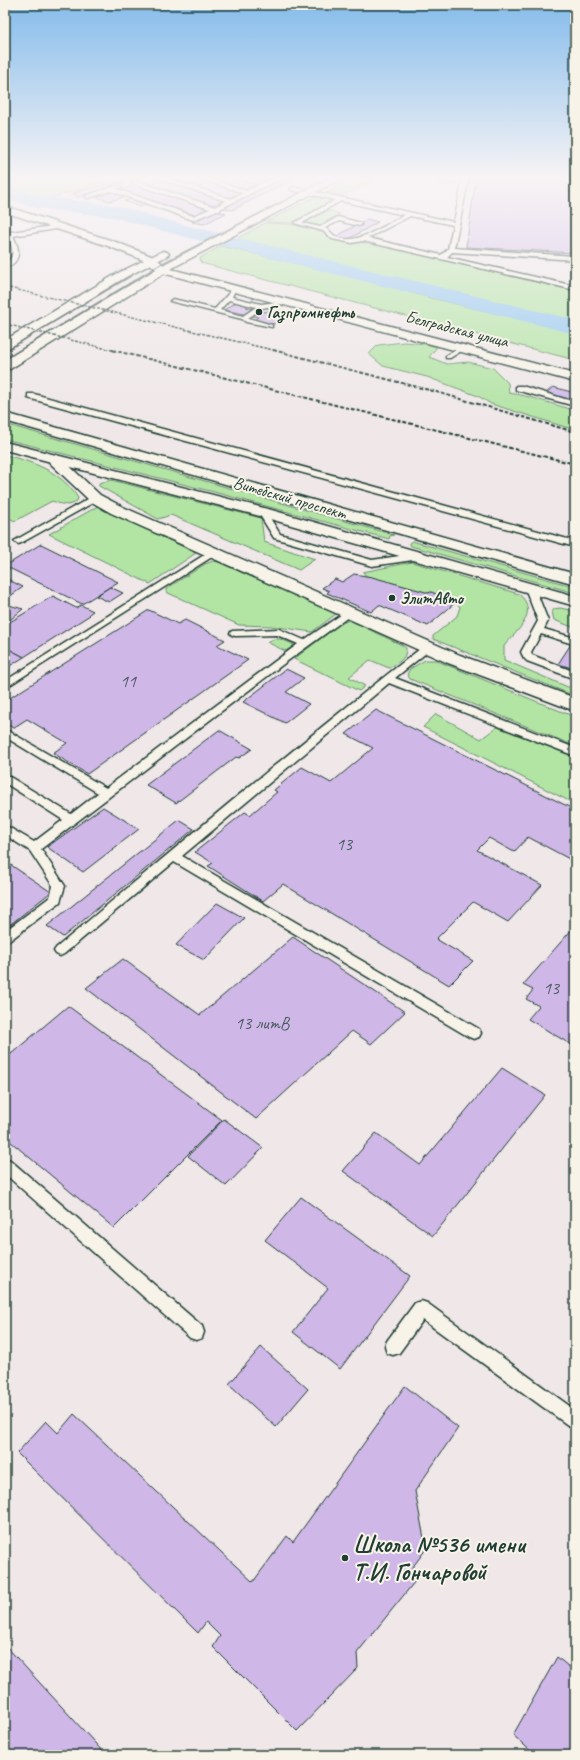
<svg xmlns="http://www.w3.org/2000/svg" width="580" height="1760" viewBox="0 0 580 1760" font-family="Caveat,sans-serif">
<rect width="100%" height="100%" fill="#efe7e8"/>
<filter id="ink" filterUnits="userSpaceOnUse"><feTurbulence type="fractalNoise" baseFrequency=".025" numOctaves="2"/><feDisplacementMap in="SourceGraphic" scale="8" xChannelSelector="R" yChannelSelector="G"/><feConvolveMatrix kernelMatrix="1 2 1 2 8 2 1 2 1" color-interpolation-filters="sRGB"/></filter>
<g filter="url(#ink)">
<g fill="#b2e4a4" stroke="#68906c">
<path d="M5,178H115L47,199L19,192L5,181Z"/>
<path d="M352,178H378C361,186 345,200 326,193Z"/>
<path d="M314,197L328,199L330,202L292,223L266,222Z"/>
<path d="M326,211H331L340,214L320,225L306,223Z"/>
<path d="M265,223L289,224L322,232L331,238L345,242H366L575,291V322L325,263L236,239Z"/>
<path d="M221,246L354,277L431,298L575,332V360L201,263L200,258Z"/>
<path d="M404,342L425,344L437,347L429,357L447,364L468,362L493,368L508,383L509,393C532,396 553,405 575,410V430L491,404L478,396L427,377L383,366L369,354L378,345Z"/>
<path d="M5,424L394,535L390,536L389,539L210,491L5,439Z"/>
<path d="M5,455C33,462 61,471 78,498L77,501C69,508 61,504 52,501L15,521L7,517L5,500Z"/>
<path d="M111,480L261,518L264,542L315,559L299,570L171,515L158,519L99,486V483Z"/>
<path d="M98,506L196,553L150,584L49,534Z"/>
<path d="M412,541L575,587V593L411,546L409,543Z"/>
<path d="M213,561L219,562L336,614L312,632L271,626L239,625L166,592V589L205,564Z"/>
<path d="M412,562L519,594C540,612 517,631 504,646V660L575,690V696L433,639V636L457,616L460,607L456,602L431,592L429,593L366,576L363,572Z"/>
<path d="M560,608L575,611V628L554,620L552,612L554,609Z"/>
<path d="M349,620L402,645L406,648C407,659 397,663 389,668L370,660L349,677L365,686L359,691L294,659L340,624Z"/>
<path d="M274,639H280L293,644V647L285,651L267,642Z"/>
<path d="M425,660H435L575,717V746L410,679L407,674L410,669Z"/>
<path d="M436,714L481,739L497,727L575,757V804L423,727Z"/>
</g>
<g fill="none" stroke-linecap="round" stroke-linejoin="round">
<path fill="#92c7f0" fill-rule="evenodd" d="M5,185L39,196L113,205L189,226L575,320V334L178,235L112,217L38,208L5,198Z"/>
</g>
<g fill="#cfb8e8" stroke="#1f3d34">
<path d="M123,178H137L78,197L71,194Z"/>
<path d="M155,178L224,201L209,206L141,183Z"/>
<path d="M166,178H195L241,193L226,198Z"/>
<path d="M207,178H236L257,185L243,189Z"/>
<path d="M248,178H271L262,182Z"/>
<path d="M283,178H296L232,210L223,208Z"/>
<path d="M476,178H575V253L466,247Z"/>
<path d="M441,181H455L454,184H440Z"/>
<path d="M135,185L210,210L195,215L120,190Z"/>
<path d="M112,192L125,197L109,201L96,197Z"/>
<path d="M132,199L148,204L140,207L124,201Z"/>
<path d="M215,211L226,213L204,224L192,222Z"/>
<path d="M367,219L378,222L347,240L335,237Z"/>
<path d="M238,301L251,304L246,307L266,312L270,309L289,313L274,324L254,320L258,317L224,310Z"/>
<path d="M553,387L575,393V402L546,393Z"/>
<path d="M41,544L118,582L82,604L5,566Z"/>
<path d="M354,574L372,577L429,593L431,592L456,602L428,626L379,605L371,612L327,593L329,591L322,588L335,579L342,582Z"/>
<path d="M5,578L23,587L9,597L5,595Z"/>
<path d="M110,587L123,593L109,602L96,596Z"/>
<path d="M53,596L76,608L81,605L93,611L89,614L90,615L24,657L5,647V625Z"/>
<path d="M5,604L23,609L5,624Z"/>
<path d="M149,610L178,624L185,620L225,640L217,645L248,660L87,774L53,753L67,743L27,719L13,728L5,723V701Z"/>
<path d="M575,638V669L558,664Z"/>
<path d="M5,647L24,657L5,669Z"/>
<path d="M286,669L304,678L286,692L309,704L285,723L243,702Z"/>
<path d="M376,710L575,810V862L528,837L514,852L489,838L477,850L542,885L508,922L473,902L436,939L473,961L449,985L283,884L263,901L208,866L213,863L195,852L245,812L250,815L277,792L274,790L302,767L331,783L373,748L346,734Z"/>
<path d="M219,730L252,749L239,758L236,757L176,803L146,785Z"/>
<path d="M103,807L139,829L83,872L47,847Z"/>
<path d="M179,820L194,829L63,937L47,926Z"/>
<path d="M5,861L51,892L7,927L5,926Z"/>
<path d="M217,903L244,918L204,960L176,945Z"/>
<path d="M575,926V1047L528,1019L539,1006L526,999L533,990L523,985Z"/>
<path d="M293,937L405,1012L371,1044L352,1031L256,1119L86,988L123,959L200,1015Z"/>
<path d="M68,1006L222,1120L114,1228L5,1137V1059Z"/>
<path d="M502,1068L545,1095L433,1236L343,1171L376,1133L420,1165Z"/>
<path d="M224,1119L263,1148L226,1186L188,1156Z"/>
<path d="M301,1197L410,1276L340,1369L293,1332L328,1288L265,1240Z"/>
<path d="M261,1347L308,1389L276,1427L229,1384Z"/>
<path d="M405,1386L458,1428L415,1491L426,1549L412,1568L416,1580L357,1653L358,1668L297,1731L213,1647L220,1636L206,1622L198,1633L17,1453L46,1421L58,1433L74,1414L253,1582L287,1536L293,1542Z"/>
<path d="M5,1645L106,1755H5Z"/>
<path d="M557,1657L575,1672V1755H535L513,1735Z"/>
</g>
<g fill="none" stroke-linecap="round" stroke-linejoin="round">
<defs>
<g id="lane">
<path d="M158,178H166L231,199L243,193L199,178H207L247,191L259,185L239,178H247L263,183L274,178H281L220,209V211H215L193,220L111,191L88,198L85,196L119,185L122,187L117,189L193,216L210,209L131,183V181L133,180L215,207L226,201Z"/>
<path d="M463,178H469L454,248L575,256V260L452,252L447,257L575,286V290L363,241L352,243L332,239L323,231L294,223L335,200L291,190V188L293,187L454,222ZM341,201L404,215C386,224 355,248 335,236C332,234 329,230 325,228L339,221L359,226L361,225V223L338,217L320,227L302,223ZM410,216L453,225L448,249L441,255L368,238Z"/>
<path d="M60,225L63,227L62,228L13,236C20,249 22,262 5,268V263C17,257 12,247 8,236L5,237V233Z"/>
<path d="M233,286L236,288L232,297L261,304L285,301V303L263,308L248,318L272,325V327L246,322L242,319L170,301L173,299L215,309L229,293L231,287ZM229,300L256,307L243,316L220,310Z"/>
<path d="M461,347L466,348L450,358H446V356Z"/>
<path d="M516,386H522L575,402V406L516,390Z"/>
<path d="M28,394H34L575,541V547L28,398Z"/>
<path d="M95,495L98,496V500L21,543L18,544L14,541Z"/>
<path d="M262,509L265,510L280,534L372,560L420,553L424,556L420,559L372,566L274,538L258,512Z"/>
<path d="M212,550L215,551L216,553L215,555L5,688V681Z"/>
<path d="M530,585L535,588L548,621L544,629L575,638V643L573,644L541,634L531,652L532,655L575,672V679L527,661L524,658L521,652L538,621L525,588Z"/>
<path d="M348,610L353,613L351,615L282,665L41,849L65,886L60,902L9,941L5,943V931L50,897L53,886L30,851L5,835V825L34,842L63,820L5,783V774L71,814L98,793L5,737V729L106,788L298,644L277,635L235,636L232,635L230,633L232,631L279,629L304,640Z"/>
<path d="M428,644L431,645L433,647L431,649L395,678L575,748V756L389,683L182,856L479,1029L481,1033L479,1037L474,1039L469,1037L174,862L64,954L60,956L56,954L54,951L56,948C178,846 299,743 425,645Z"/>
<path d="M5,1158L10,1160L202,1326L204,1332L202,1338L196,1340L190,1338L5,1174Z"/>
<path d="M421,1301L427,1303L575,1410V1429L569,1426L423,1320L399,1353L393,1355L387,1353L385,1347L387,1341L415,1303Z"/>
</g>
<g id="street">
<path d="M5,206L116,242L156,258L158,260L152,263L148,262L108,246L5,212Z"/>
<path d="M55,456L60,457L100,495L123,507L460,655L575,698V711L448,663L111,513L90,501L50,463L48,460L50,457Z"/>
</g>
<path id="secondary" d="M152,257L156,258L167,268L575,374V382L159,272L146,260Z"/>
<g id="primary">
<path d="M330,178H342L176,266L10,369L5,370V360L168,262Z"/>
<path d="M163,251L167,252L169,254L167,256L126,277L9,348L5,349V340L118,273Z"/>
<path d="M5,413L575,574V584L5,421Z"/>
<path d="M5,442L268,509L575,596V606L256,515L5,450Z"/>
</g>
</defs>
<use href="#lane" stroke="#1f3d34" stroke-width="3"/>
<use href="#street" stroke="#1f3d34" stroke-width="3"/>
<use href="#secondary" stroke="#1f3d34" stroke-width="3"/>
<use href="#primary" stroke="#1f3d34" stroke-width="3"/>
<use href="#lane" fill="#f7f3e8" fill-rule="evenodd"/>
<use href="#street" fill="#f7f3e8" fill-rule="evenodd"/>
<use href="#secondary" fill="#f7f3e8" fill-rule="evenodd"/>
<use href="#primary" fill="#f7f3e8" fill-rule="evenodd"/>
<g stroke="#1f3d34" stroke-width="1">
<path d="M5,351L133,275"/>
<path d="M5,359L164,262L329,178"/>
</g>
<g stroke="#1f3d34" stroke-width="1.5" stroke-dasharray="3 1.5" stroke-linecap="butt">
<path d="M5,287L277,351"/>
<path d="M5,324L116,351"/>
</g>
<g stroke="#1f3d34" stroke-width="2" stroke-dasharray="4 2" stroke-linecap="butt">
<path d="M112,350L575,464"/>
<path d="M273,350L433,391L575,432"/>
</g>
</g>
</g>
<linearGradient id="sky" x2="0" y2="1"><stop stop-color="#85bceb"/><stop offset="0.42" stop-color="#f8f4f5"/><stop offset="1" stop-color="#f8f4f5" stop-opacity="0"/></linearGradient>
<rect width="580" height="424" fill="url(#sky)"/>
<g fill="#1f3d34" stroke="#f7f3e8" stroke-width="1.5">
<circle cx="259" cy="312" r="4"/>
<circle cx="392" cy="598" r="4"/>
<circle cx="345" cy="1558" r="4"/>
</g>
<g text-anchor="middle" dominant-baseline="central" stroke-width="4" stroke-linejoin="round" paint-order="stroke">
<g font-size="17" font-weight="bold" fill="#1f3d34" stroke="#f7f3e8" text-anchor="start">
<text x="267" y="312">Газпромнефть</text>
<text x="400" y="598">ЭлитАвто</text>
</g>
<g font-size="17" fill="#1f3d34" stroke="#f7f3e8">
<text transform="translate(457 329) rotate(14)">Белградская улица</text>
<text transform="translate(290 498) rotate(16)">Витебский проспект</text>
</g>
<g font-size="18" fill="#4b5c61">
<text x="128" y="681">11</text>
<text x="344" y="844">13</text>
<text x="551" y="988">13</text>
<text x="262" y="1023">13 литВ</text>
</g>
<g font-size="24" font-weight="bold" fill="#1f3d34" stroke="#f7f3e8" text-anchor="start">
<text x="353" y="1544">Школа №536 имени<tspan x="353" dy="28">Т.И. Гончаровой</tspan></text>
</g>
</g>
<rect width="580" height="1760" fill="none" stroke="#f7f3e8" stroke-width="20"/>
<rect x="10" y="10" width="560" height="1740" fill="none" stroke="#1f3d34" stroke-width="1.5" filter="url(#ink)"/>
</svg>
